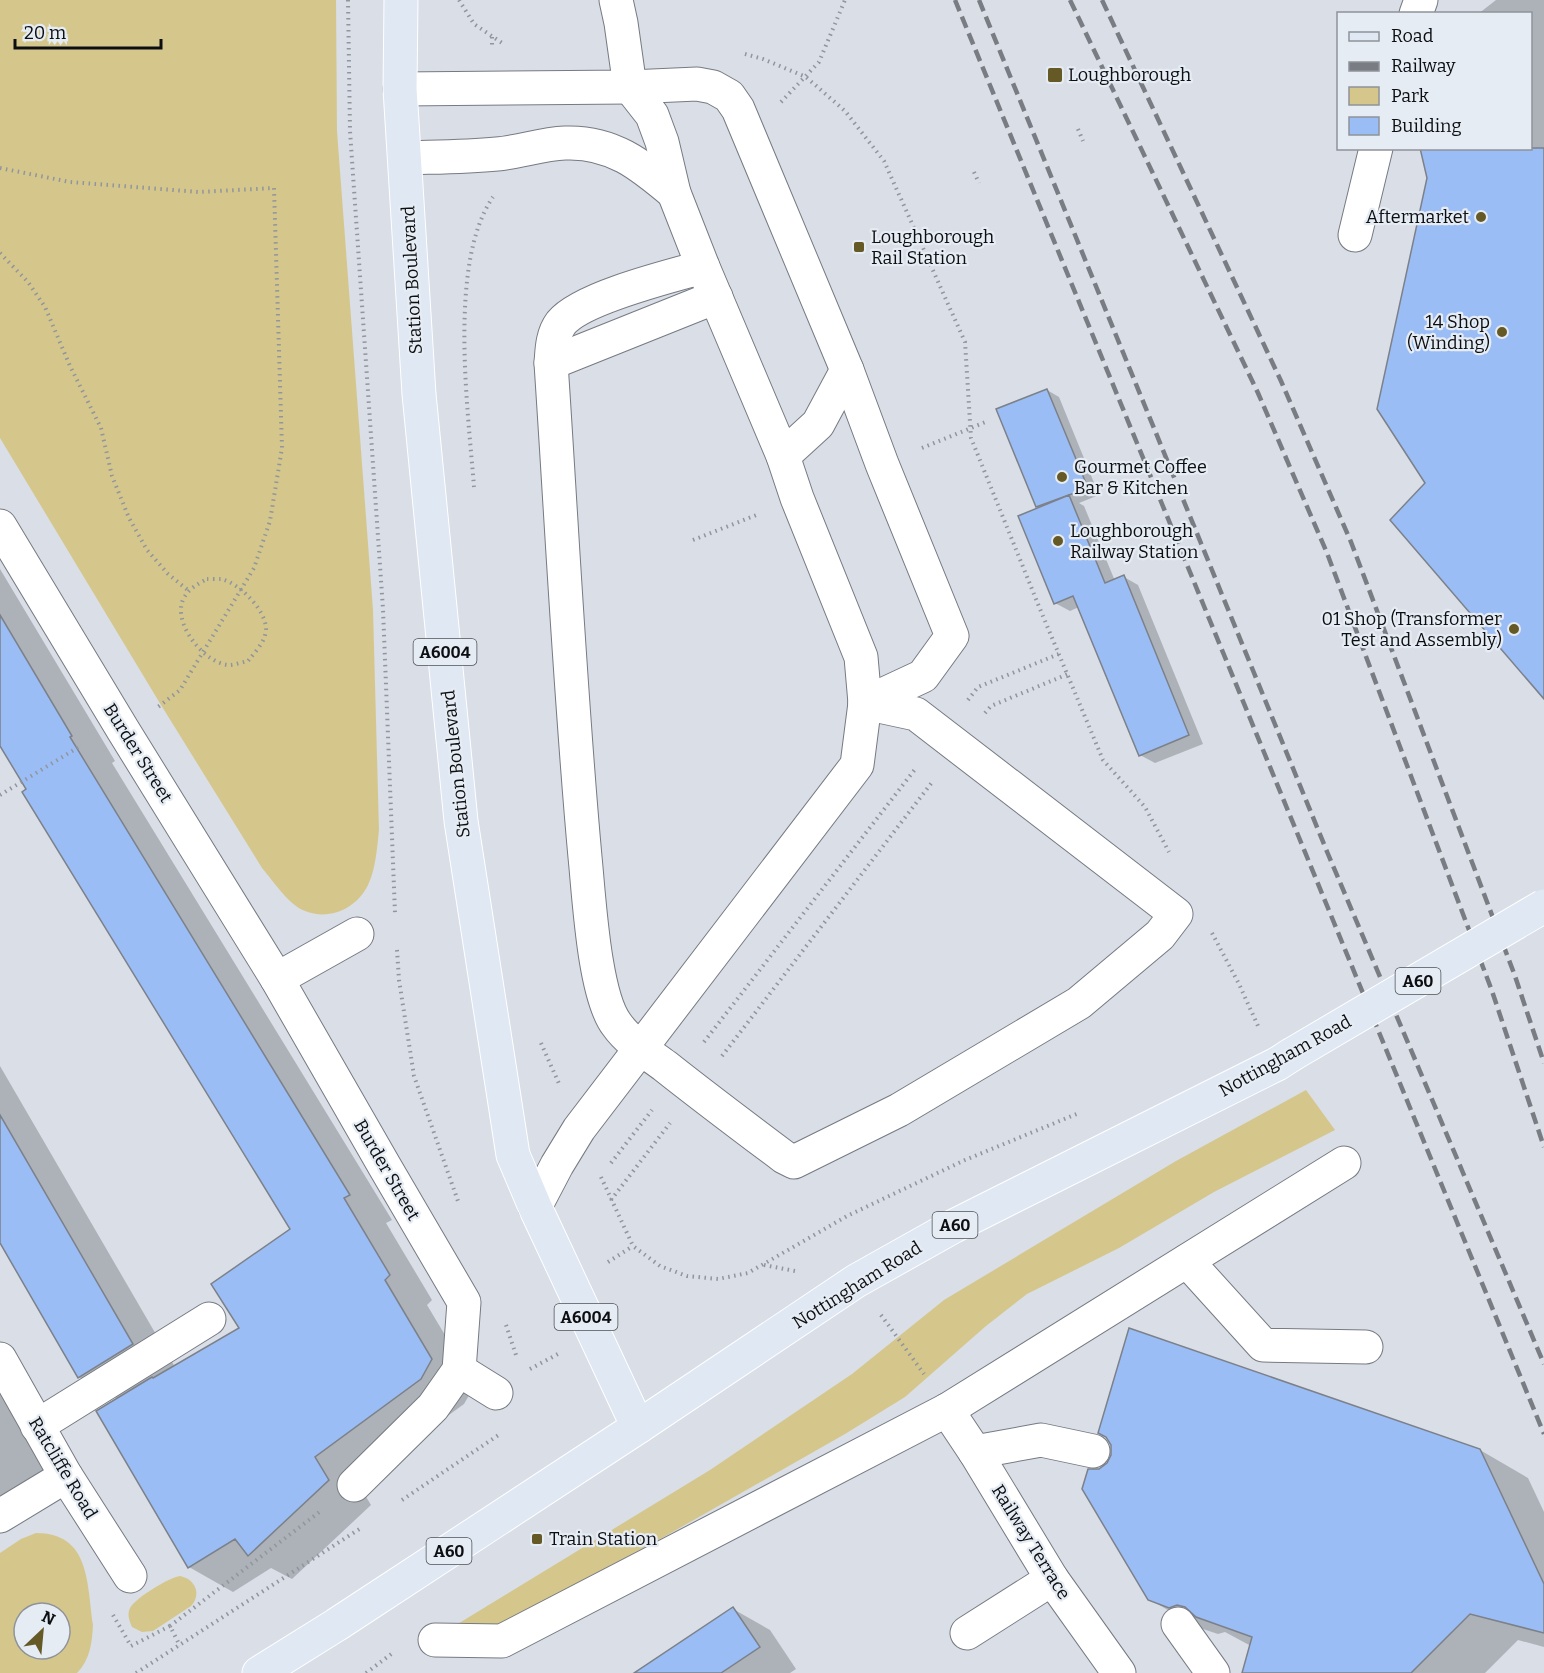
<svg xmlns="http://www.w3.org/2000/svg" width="1544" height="1673" viewBox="0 0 1544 1673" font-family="Bitter,serif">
<rect width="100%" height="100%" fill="#d9dee7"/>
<g fill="#d5c78c" fill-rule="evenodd">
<path d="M0,0H336L337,131L373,610L379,830C377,847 376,868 368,885C357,908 330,921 305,911C290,906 273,881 262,868L161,705L0,438Z"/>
<path d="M1306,1090L1335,1130L1214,1192L1119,1248L1027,1294L986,1326L905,1397L845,1434L662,1538L480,1635L456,1625L710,1470L852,1374L944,1300L1176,1161Z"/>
<path d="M36,1533C90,1533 87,1583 93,1625C92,1643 90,1660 77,1673H0V1553L21,1539ZM24,1613H60V1649H24Z"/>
<path d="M180,1576C195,1579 202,1594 191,1606L153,1631L142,1632L132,1627C129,1620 127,1614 130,1608C135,1598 170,1577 180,1576Z"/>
</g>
<g fill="#0003">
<path d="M1496,0H1544V697L1427,483L1530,148V14H1478Z"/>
<path d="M1047,390L1059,397L1099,495L1079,503L1084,506L1115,581L1124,577L1138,585L1203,744L1155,763L1140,755L1079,607L1070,611L1055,603L1041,508L1038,506Z"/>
<path d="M0,569L115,761L112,763L392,1220L386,1223L432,1300L427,1305L475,1385L464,1404L357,1482L371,1505L292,1579L271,1568L233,1592L189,1567L98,1412L118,1399L79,1377L0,1240V1066L175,1367L241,1328L292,1230L0,743Z"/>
<path d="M0,1361L65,1470L0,1510Z"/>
<path d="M1480,1450L1528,1478L1544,1512V1647L1518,1640L1485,1673H1246L1251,1646L1225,1632L1218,1634L1197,1627L1149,1599Z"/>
<path d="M733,1609L770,1630L796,1669L790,1673H636Z"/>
</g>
<g fill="#9bbdf6" stroke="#7c8189" stroke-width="1.5">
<path d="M1420,148H1544V699L1390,520L1425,483L1377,409L1427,178Z"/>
<path d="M1047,389L1088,488L1036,507L996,409Z"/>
<path d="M1069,495L1105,583L1124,575L1189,735L1139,756L1073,596L1054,604L1018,516Z"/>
<path d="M0,615L72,736L70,737L350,1195L344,1198L390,1275L385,1280L432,1359L421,1379L315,1457L329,1480L248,1556L235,1539L188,1568L96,1411L152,1377L153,1378L239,1328L211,1284L290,1229L22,792L26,789L0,746Z"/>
<path d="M0,1115L133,1344L78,1378L0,1243Z"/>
<path d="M1129,1328L1480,1449L1544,1584V1633L1470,1614L1411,1673H1242L1252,1637L1196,1617L1185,1607L1177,1605L1169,1608L1148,1600L1082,1489L1088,1469H1099L1107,1463L1111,1455V1445L1106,1437L1098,1433Z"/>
<path d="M733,1607L760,1647L721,1673H634Z"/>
</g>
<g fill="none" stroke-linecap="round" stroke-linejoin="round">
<defs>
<g id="minor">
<path d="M1416,14L1421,0"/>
<path d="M400,89L630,87L697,84L713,87L729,96L738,109L847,370L882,464L952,636L923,676L865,703"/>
<path d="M405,158C435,157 466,157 497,154C519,152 542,144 565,143C612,141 641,165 674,193"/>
<path d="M1355,235L1376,148"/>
<path d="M703,267C670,276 581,298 561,323C552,335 552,350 551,363C562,528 570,693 585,857C589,896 594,996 617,1025C629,1042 649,1054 665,1066C704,1097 744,1127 784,1157L794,1162L899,1110L1079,1003L1160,935L1176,914L916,714L865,703"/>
<path d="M551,363L716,297"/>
<path d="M783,456L818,424L847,370"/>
<path d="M0,526L123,730L277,979L385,1167L464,1302L459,1370L433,1407L354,1485"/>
<path d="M277,979L357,934"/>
<path d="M535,1207L557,1165L579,1129L857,765L865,703L861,657L797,498L783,456L703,267L674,193L662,142L652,115L630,87L621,23L616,0"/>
<path d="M1187,1261L1263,1345L1366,1347"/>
<path d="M0,1359L66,1476L130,1576"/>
<path d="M459,1370L496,1393"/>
<path d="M947,1410L975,1452L1052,1579L1119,1673"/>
<path d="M37,1426L209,1319"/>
<path d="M975,1452L1041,1440L1093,1451"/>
<path d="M0,1516L66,1476"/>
<path d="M1178,1624L1213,1673"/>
<path d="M967,1633L1052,1579"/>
<path d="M435,1640L502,1641L947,1410L1344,1163"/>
</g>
<g id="major">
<path d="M401,0L400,89L419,394L461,821L513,1155L535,1207L638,1427"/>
<path d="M259,1673L336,1625L638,1427L856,1281L954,1226L1277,1064L1291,1055"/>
</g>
</defs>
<use href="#minor" stroke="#767a82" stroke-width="35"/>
<use href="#major" stroke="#fff" stroke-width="35"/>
<g stroke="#91959c" stroke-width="4" stroke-dasharray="1.5 4.5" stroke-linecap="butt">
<path d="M348,0L350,131L383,609L395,913"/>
<path d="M459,0L474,24L505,45"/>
<path d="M492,37V47"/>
<path d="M745,54L763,59L806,77L845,111L884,161L965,342L971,438L1040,609L1103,760L1145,807L1169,852"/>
<path d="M781,102L819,62L845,0"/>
<path d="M1078,129L1083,141"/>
<path d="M0,168L70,182L199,192L274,188L282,448L270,521L254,568L203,652L180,690L158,707"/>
<path d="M974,172L979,183"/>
<path d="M0,253L28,282L45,307L70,366L101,428L112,476L129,518L147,550L168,574L189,591"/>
<path d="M922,448L988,421"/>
<path d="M474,487C468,409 448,262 493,197"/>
<path d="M693,540L759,514"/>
<path d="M207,579C211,579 217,579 221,579C239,583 266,610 266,629C266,641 255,652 248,661C242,662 235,665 229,665C204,664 169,620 185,596C190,588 198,584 207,579Z"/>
<path d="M968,700L978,687L1059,654"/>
<path d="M985,713L991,706L1068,674"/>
<path d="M0,795L82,745"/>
<path d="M1212,933L1239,984L1258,1026"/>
<path d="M397,950L399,980L414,1076L459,1204"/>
<path d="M704,1042L916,768"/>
<path d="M541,1043L560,1086"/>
<path d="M722,1056L933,781"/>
<path d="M611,1163L652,1110"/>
<path d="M601,1177L633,1246L660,1266L687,1276L718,1279L748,1273L847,1216L965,1160L1079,1113"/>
<path d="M611,1200L670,1123"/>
<path d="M608,1262L633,1246"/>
<path d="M764,1265L795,1271"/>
<path d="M881,1315L924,1374"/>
<path d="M506,1325L516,1355"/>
<path d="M530,1369L558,1354"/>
<path d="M402,1500L500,1434"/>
<path d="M113,1615L131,1646L170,1626L180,1646"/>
<path d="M170,1626L322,1510"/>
<path d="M136,1673L361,1528"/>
<path d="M366,1673L394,1652"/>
</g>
<use href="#minor" stroke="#fff" stroke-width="33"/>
<use href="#major" stroke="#e0e8f4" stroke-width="33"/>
<g stroke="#797d83" stroke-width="4.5" stroke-dasharray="12 6" stroke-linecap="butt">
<path d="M955,0L1544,1434"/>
<path d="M979,0L1328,854L1544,1364"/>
<path d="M1070,0L1258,393L1327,553L1492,991L1544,1147"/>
<path d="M1102,0L1281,381L1351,542L1515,976L1544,1063"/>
</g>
<defs>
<path id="major-bridge" d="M1291,1055L1544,906"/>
</defs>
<use href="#major-bridge" stroke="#fff" stroke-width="35" stroke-linecap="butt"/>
<use href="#major-bridge" stroke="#e0e8f4" stroke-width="33"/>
</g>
<g fill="#655926" stroke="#e6ecf4" stroke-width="2">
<rect x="1047" y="67" width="16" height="16" rx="3"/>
<circle cx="1481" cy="217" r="6"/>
<rect x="853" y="241" width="12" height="12" rx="3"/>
<circle cx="1502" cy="332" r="6"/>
<circle cx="1062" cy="477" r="6"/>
<circle cx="1058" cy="541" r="6"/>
<circle cx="1514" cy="629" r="6"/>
<rect x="531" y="1533" width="12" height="12" rx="3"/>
</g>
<g text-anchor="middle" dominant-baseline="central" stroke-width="4.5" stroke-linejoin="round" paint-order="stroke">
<g fill="#e6ecf4" stroke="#4d5155" stroke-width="1.5">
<rect x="413.5" y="639" width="63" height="26" rx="4.5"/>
<rect x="1395.5" y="968" width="45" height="26" rx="4.5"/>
<rect x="932.5" y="1212" width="45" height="26" rx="4.5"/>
<rect x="554.5" y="1304" width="63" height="26" rx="4.5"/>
<rect x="426.5" y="1538" width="45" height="26" rx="4.5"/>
</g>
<g font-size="16" font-weight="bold" fill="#0c0e11">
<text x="445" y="652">A6004</text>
<text x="1418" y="981">A60</text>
<text x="955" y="1225">A60</text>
<text x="586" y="1317">A6004</text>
<text x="449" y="1551">A60</text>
</g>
<g font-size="18" fill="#0c0e11" stroke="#e6ecf4" text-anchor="start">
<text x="1068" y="75">Loughborough</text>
<text x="1469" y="217" text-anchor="end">Aftermarket</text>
<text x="871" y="237">Loughborough<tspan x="871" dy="21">Rail Station</tspan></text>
<text x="1490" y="322" text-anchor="end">14 Shop<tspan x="1490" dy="21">(Winding)</tspan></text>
<text x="1074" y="467">Gourmet Coffee<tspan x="1074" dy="21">Bar &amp; Kitchen</tspan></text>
<text x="1070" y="531">Loughborough<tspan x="1070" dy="21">Railway Station</tspan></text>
<text x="1502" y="619" text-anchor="end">01 Shop (Transformer<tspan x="1502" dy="21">Test and Assembly)</tspan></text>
<text x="549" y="1539">Train Station</text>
</g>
<g font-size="18" fill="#0c0e11" stroke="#e6ecf4">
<text transform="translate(412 280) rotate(-93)">Station Boulevard</text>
<text transform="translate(138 753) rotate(58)">Burder Street</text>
<text transform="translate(456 764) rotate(-96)">Station Boulevard</text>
<text transform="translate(1285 1056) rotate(-29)">Nottingham Road</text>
<text transform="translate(387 1170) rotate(60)">Burder Street</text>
<text transform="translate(857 1285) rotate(-32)">Nottingham Road</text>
<text transform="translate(63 1468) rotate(59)">Ratcliffe Road</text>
<text transform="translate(1031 1542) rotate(58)">Railway Terrace</text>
</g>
</g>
<rect x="1337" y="12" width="195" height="138" fill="#e6ecf4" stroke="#8f9399" stroke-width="1.5"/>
<rect x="1349" y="32" width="30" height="9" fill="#e0e8f4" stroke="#8f9399" stroke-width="1.5"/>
<text x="1391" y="42" font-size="18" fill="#0c0e11">Road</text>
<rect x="1349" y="62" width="30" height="9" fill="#797d83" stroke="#8f9399" stroke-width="1.5"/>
<text x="1391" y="72" font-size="18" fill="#0c0e11">Railway</text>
<rect x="1349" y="87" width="30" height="18" fill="#d5c78c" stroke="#8f9399" stroke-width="1.5"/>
<text x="1391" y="102" font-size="18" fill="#0c0e11">Park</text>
<rect x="1349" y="117" width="30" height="18" fill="#9bbdf6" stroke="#8f9399" stroke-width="1.5"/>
<text x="1391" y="132" font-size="18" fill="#0c0e11">Building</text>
<g transform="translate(42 1631) rotate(26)"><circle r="28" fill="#e6ecf4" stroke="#8f9399" stroke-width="1.5"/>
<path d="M0-4.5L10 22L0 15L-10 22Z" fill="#655926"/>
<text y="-9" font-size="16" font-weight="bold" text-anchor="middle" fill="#0c0e11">N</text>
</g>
<path d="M15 39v9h146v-9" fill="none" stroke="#0c0e11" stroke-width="3"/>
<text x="24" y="39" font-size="18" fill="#0c0e11" stroke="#e6ecf4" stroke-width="4.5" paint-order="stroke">20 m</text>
</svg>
